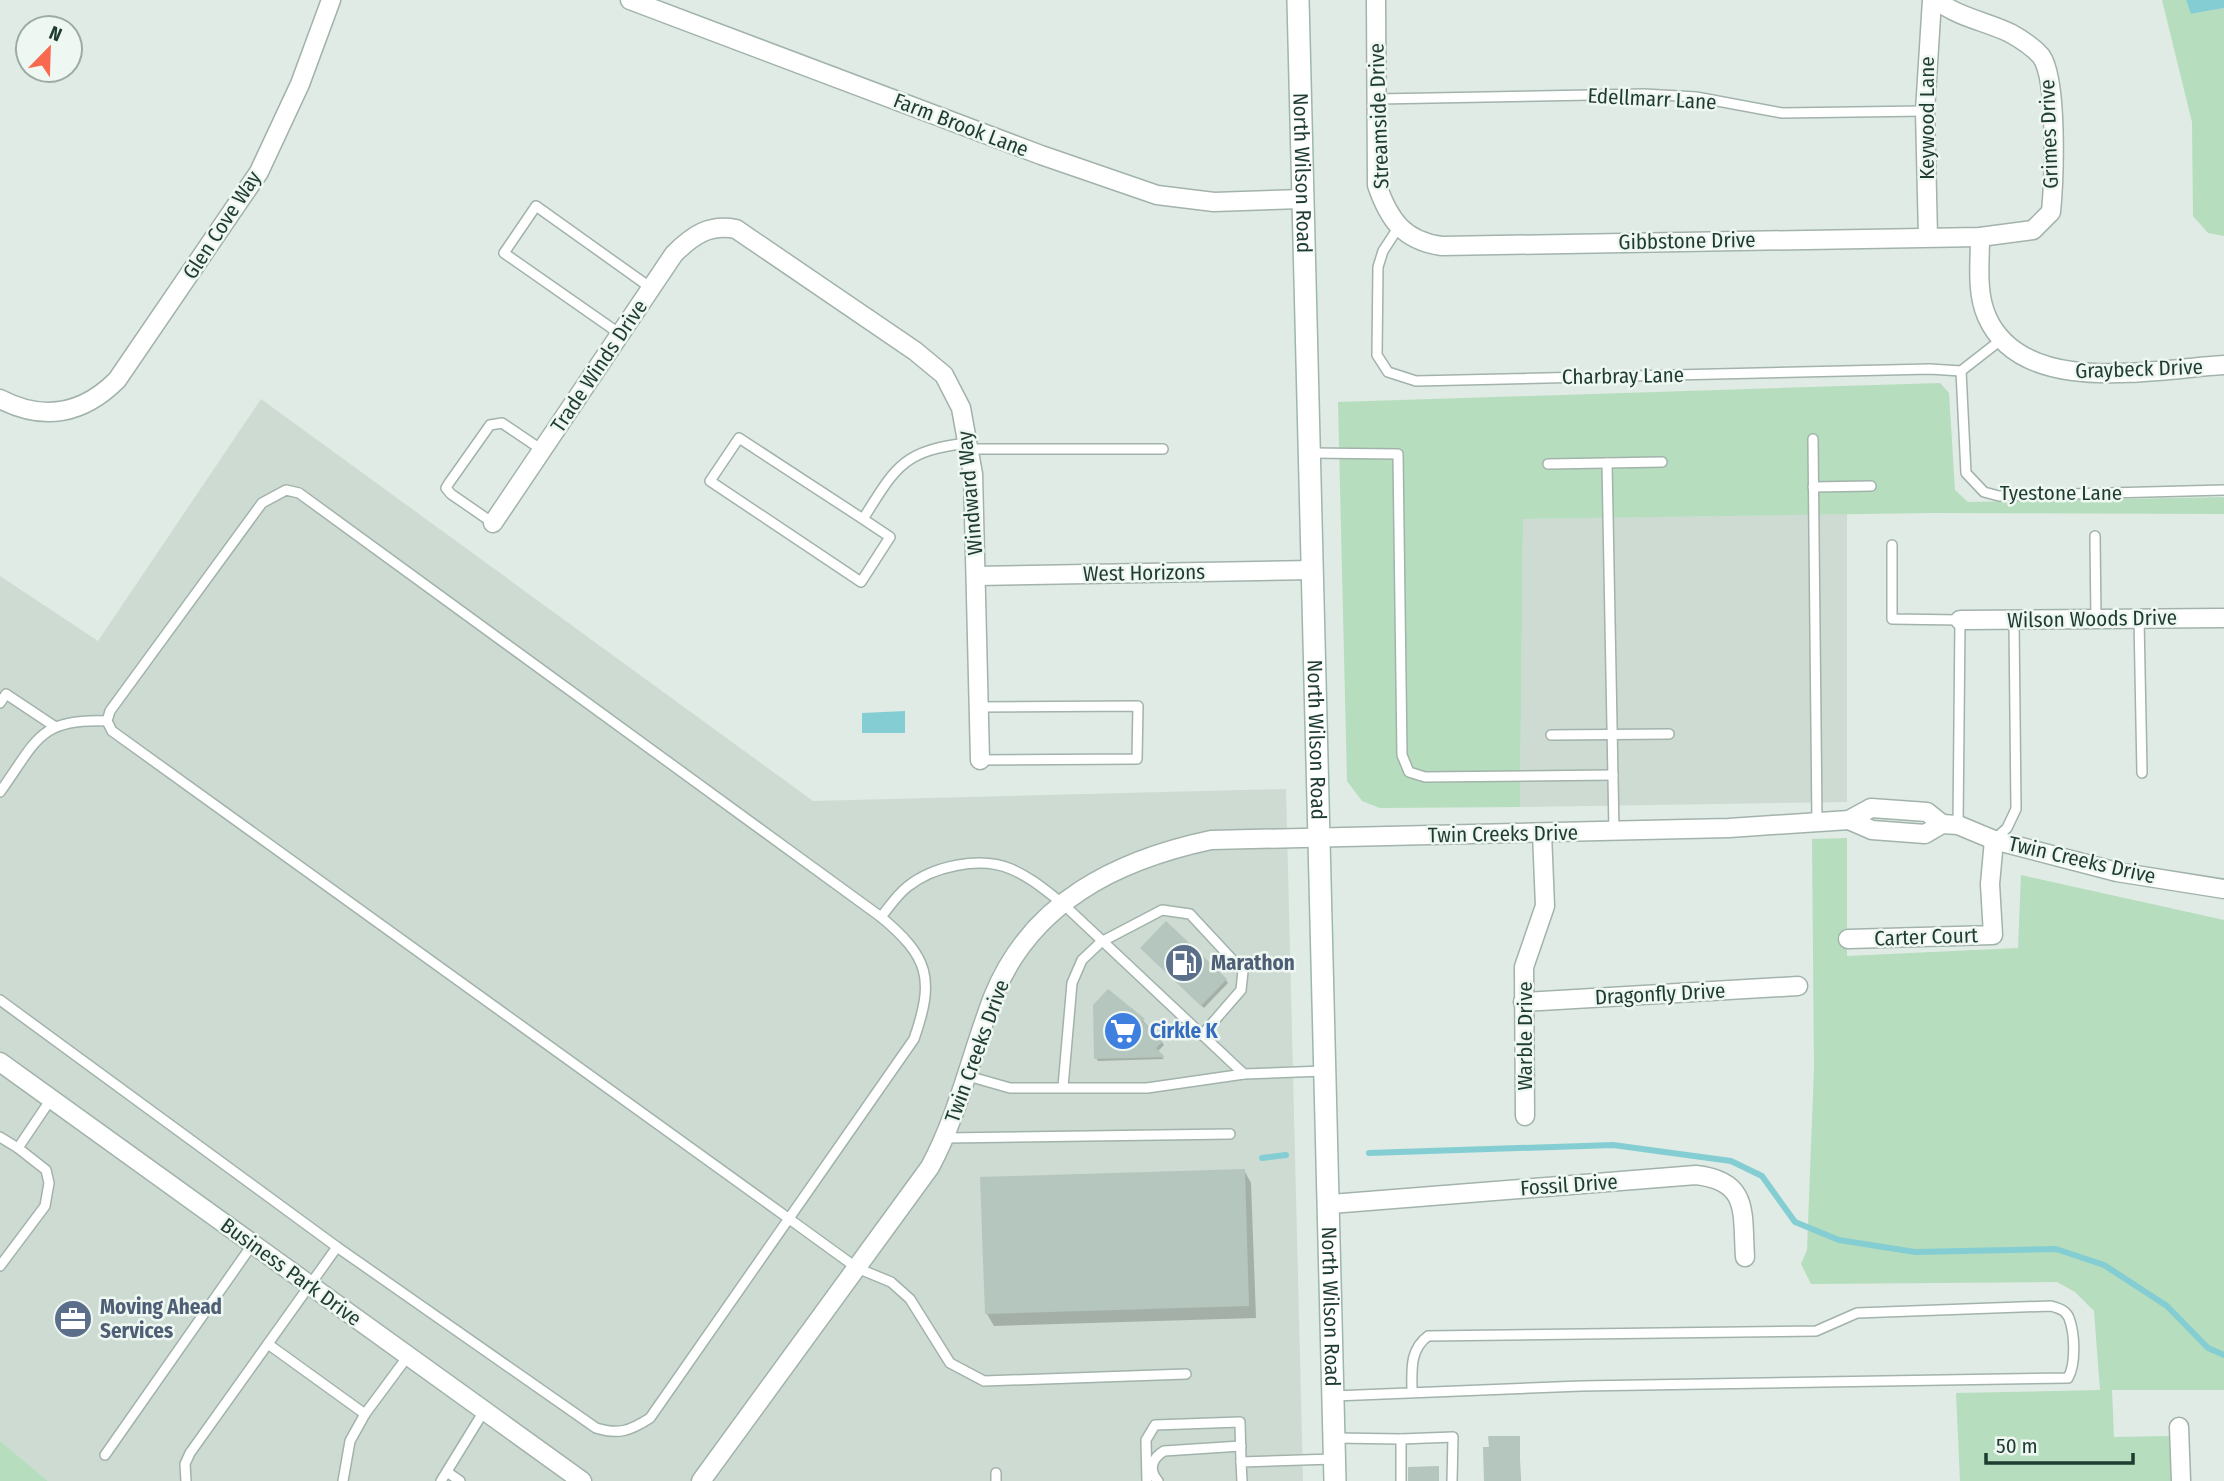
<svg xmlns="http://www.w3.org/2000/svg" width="2224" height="1481" viewBox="0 0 2224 1481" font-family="'Fira Sans Condensed',sans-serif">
<rect width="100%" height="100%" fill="#dfebe4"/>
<g fill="#cddbd3">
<path d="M261,399L813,801L1286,789L1303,1481H48L0,1441V576L98,641Z"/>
<path d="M1847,514V802L1520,807L1523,519Z"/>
</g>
<g fill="#b6ddbd">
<path d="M2162,0H2186L2192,14L2224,8V236L2208,233L2193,216L2192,122Z"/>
<path d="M1940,383L1949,393L1955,490L1968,502L2224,497V514L1931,513L1523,519L1520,807L1380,808L1362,801L1347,781L1338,402Z"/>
<path d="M1847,838V956L2018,948L2021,875L2224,920V1390H2112L2114,1437L2170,1436L2171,1481H1960L1956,1393L2100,1390L2094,1311L2075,1292L2057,1282L1811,1284L1801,1264L1807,1250L1814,1068L1812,839Z"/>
<path d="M0,1441L48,1481H0Z"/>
</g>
<g fill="#84ced3">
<path d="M2186,0H2224V8L2191,14Z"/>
<path d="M905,711V733H862V713Z"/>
</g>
<g fill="#0003">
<path d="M1144,951L1226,980L1228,983L1204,1008Z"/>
<path d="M1132,1008L1162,1042L1164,1045L1157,1052L1164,1059L1098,1061L1096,1058Z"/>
<path d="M1244,1170L1251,1183L1256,1318L994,1326L987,1314Z"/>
<path d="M1519,1438L1521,1481H1485Z"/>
</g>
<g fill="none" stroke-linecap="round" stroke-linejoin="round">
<g stroke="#84ced3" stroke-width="6">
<path d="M1369,1153L1613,1145L1731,1161L1762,1176L1795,1222L1839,1240L1915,1252L2056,1249L2104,1265L2167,1306L2208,1348L2224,1355"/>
<path d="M1262,1158L1286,1155"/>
</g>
</g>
<g fill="#b4c6bd">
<path d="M1166,921L1227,979L1201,1006L1140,948Z"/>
<path d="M1108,989L1145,1019L1142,1021L1163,1041L1156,1048L1165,1057L1094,1059L1093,1005Z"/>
<path d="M1245,1169L1249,1306L985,1314L980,1177Z"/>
<path d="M1488,1436H1520V1481H1484L1483,1447H1489Z"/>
<path d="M1439,1466V1481H1408V1467Z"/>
</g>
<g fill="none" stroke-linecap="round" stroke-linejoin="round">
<defs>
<g id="lane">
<path d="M1378,99L1644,94L1696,97L1782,113L1925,111"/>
<path d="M1398,228L1383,251L1378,267L1377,355L1388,372L1416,381L1930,369L1961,371L2002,339"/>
<path d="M620,334L504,253L536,206L651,288"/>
<path d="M1961,371L1966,473L1984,492L1999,496L2224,490"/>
<path d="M1813,439L1817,822"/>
<path d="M968,449H1163"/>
<path d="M1311,453L1398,454L1402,755L1409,772L1425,777L1613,775"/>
<path d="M1607,463L1614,831"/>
<path d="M1548,464L1662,462"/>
<path d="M1813,487L1871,486"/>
<path d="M863,519L739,438L710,481L861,582L890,537L863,519C896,467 902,451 967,443"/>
<path d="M493,523L451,494L446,488L449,483L490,425L502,423L542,450"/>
<path d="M2095,536L2096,620"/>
<path d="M1892,545V619L1960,620L1958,825"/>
<path d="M2139,619L2142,773"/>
<path d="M0,703L6,694L54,726"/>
<path d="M979,707L1138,706L1137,759L980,760"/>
<path d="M1551,735L1669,734"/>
<path d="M0,792C37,741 38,718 107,721"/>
<path d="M1995,839L2007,828L2016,809L2014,621"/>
<path d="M881,917C889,907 897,895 907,887C933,866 980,856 1011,869C1030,877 1045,890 1062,903L1244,1074"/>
<path d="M0,1000L337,1247L596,1428C618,1435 630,1431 650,1418L914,1039C935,979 929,957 881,917L299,493L286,490L262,503L110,711L107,721L112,731L788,1218L857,1268L891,1282L910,1299L950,1363L984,1381L1186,1374"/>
<path d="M968,1076L1010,1088H1147L1244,1074L1324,1071"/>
<path d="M1063,1087L1072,983L1082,960L1101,942L1162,910L1190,914L1243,971L1241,990L1202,1035"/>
<path d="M0,1137L18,1148"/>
<path d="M946,1138L1230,1134"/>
<path d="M0,1266L45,1206L49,1183L46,1170L18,1148L51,1099"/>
<path d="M268,1344L365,1414"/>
<path d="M1334,1396L1581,1386L2068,1378C2076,1364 2075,1334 2069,1318C2066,1310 2058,1308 2051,1306L1857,1313L1816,1331L1428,1336C1409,1350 1412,1371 1412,1393"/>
<path d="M1335,1438L1401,1439V1481"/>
<path d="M1401,1439L1453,1437L1452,1481"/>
<path d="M105,1455L252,1245"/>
<path d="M447,1472L460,1481"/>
<path d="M996,1473V1481"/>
<path d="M186,1481L185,1464L190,1453L337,1247"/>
<path d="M343,1481L350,1441L365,1414L408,1356"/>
<path d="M441,1481L484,1411"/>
<path d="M1147,1481L1146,1440L1155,1425L1240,1422L1241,1462"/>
<path d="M1158,1481C1148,1470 1152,1458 1164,1451L1241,1446"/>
<path d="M1242,1481L1241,1462L1333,1459"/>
</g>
<g id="street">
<path d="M630,0L1041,155L1157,195L1214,202L1302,199"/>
<path d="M1376,0L1377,185C1389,220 1404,241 1442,246L1980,237L2033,230L2051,212C2054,181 2058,79 2041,56C2033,47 2021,39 2010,33C1985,21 1960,18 1936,0"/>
<path d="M1928,237L1925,111L1932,0"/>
<path d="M1980,237C1980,264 1976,292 1987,317C2023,398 2154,369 2224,365"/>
<path d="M0,399C44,422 83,414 117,380L259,172L300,84L331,0"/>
<path d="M493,523L674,254C693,235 709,224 736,229L915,351L944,375L961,408L973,474L980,760"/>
<path d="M976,576L1312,570"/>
<path d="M1960,620L2224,618"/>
<path d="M1849,820L1872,830L1925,834L1942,824L1958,825L1994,840L2117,872L2224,889"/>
<path d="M1848,939L1993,935L1990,884L1994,840"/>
<path d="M1523,1002L1798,986"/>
<path d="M0,1062L582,1481"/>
<path d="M1525,1116L1524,967L1545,906L1542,833"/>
<path d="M1331,1204L1696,1175C1750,1181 1742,1213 1745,1257"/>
<path d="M2179,1427L2181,1481"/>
<path d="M701,1481L930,1167C959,1113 971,1054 993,997C1031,902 1117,860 1211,840L1729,828L1849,820L1871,808L1927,812L1942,824"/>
</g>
<g id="secondary">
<path id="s1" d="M1298,0L1335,1481"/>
</g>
</defs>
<use href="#lane" stroke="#a2b3ab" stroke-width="12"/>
<use href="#street" stroke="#a2b3ab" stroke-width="21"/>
<use href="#secondary" stroke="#9db7ab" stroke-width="24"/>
<use href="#lane" stroke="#fff" stroke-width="9"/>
<use href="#street" stroke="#fff" stroke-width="18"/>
<use href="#secondary" stroke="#fff" stroke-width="21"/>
</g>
<defs>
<symbol id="fuel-disc" viewBox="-11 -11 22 22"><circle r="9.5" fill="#5c6f8a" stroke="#eff7f3"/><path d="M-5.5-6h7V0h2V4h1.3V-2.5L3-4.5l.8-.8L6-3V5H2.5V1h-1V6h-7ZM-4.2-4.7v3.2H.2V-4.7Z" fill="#fff"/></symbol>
<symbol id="supermarket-disc" viewBox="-11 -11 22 22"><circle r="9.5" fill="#3f7fe0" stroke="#eff7f3"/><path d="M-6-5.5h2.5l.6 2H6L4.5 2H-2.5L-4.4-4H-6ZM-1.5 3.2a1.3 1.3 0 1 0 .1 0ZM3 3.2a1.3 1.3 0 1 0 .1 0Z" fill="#fff"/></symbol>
<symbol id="office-disc" viewBox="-11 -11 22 22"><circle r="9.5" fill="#5c6f8a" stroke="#eff7f3"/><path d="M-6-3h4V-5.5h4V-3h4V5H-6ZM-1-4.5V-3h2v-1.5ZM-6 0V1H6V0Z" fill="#fff"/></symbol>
</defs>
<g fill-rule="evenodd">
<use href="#fuel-disc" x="1162" y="941" width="44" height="44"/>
<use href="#supermarket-disc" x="1101" y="1009" width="44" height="44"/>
<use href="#office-disc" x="51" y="1297" width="44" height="44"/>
</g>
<g text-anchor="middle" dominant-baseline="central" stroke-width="5" stroke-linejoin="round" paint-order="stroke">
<g font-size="21" fill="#1f3c31" stroke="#eff7f3">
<text transform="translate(1652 99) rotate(3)">Edellmarr Lane</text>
<text transform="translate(1379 116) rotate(-92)">Streamside Drive</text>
<text transform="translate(1927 118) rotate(-90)">Keywood Lane</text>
<text transform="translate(961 125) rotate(21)">Farm Brook Lane</text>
<text transform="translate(2049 134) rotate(-92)">Grimes Drive</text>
<text stroke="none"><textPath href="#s1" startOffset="173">North Wilson Road</textPath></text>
<text transform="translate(222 225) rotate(-57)">Glen Cove Way</text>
<text transform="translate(1687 241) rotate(-1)">Gibbstone Drive</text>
<text transform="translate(599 366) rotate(-56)">Trade Winds Drive</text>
<text transform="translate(2139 369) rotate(-2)">Graybeck Drive</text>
<text transform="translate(1623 376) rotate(-1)">Charbray Lane</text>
<text transform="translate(970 493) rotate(-95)">Windward Way</text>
<text x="2061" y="493">Tyestone Lane</text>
<text transform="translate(1144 573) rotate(-1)">West Horizons</text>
<text transform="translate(2092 619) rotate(-1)">Wilson Woods Drive</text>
<text stroke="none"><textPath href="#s1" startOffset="740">North Wilson Road</textPath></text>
<text transform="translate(1503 834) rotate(-1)">Twin Creeks Drive</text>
<text transform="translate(2082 860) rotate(13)">Twin Creeks Drive</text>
<text transform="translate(1926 937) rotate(-2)">Carter Court</text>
<text transform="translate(1660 994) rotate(-3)">Dragonfly Drive</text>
<text transform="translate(1525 1036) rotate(-90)">Warble Drive</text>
<text transform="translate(977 1051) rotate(-70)">Twin Creeks Drive</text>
<text transform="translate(1569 1185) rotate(-4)">Fossil Drive</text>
<text transform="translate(291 1272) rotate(36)">Business Park Drive</text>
<text stroke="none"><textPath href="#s1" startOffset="1307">North Wilson Road</textPath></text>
</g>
<g font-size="21" font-weight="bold" fill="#4e5e75" stroke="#eff7f3" text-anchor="start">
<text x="1211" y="963">Marathon</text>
<text x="100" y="1307">Moving Ahead<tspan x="100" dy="24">Services</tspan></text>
</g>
<g font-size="21" font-weight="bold" fill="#366cbe" stroke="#eff7f3" text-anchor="start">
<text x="1150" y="1031">Cirkle K</text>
</g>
</g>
<g transform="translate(49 49) rotate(23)"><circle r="33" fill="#eff7f3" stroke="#9caca5" stroke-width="2"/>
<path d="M0-5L12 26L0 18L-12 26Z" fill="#f86950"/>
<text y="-10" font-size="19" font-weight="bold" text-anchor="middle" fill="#1f3c31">N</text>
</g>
<path d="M1986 1453v10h147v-10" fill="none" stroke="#1f3c31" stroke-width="3.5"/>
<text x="1996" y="1453" font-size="21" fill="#1f3c31" stroke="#eff7f3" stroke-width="5" paint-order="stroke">50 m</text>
</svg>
